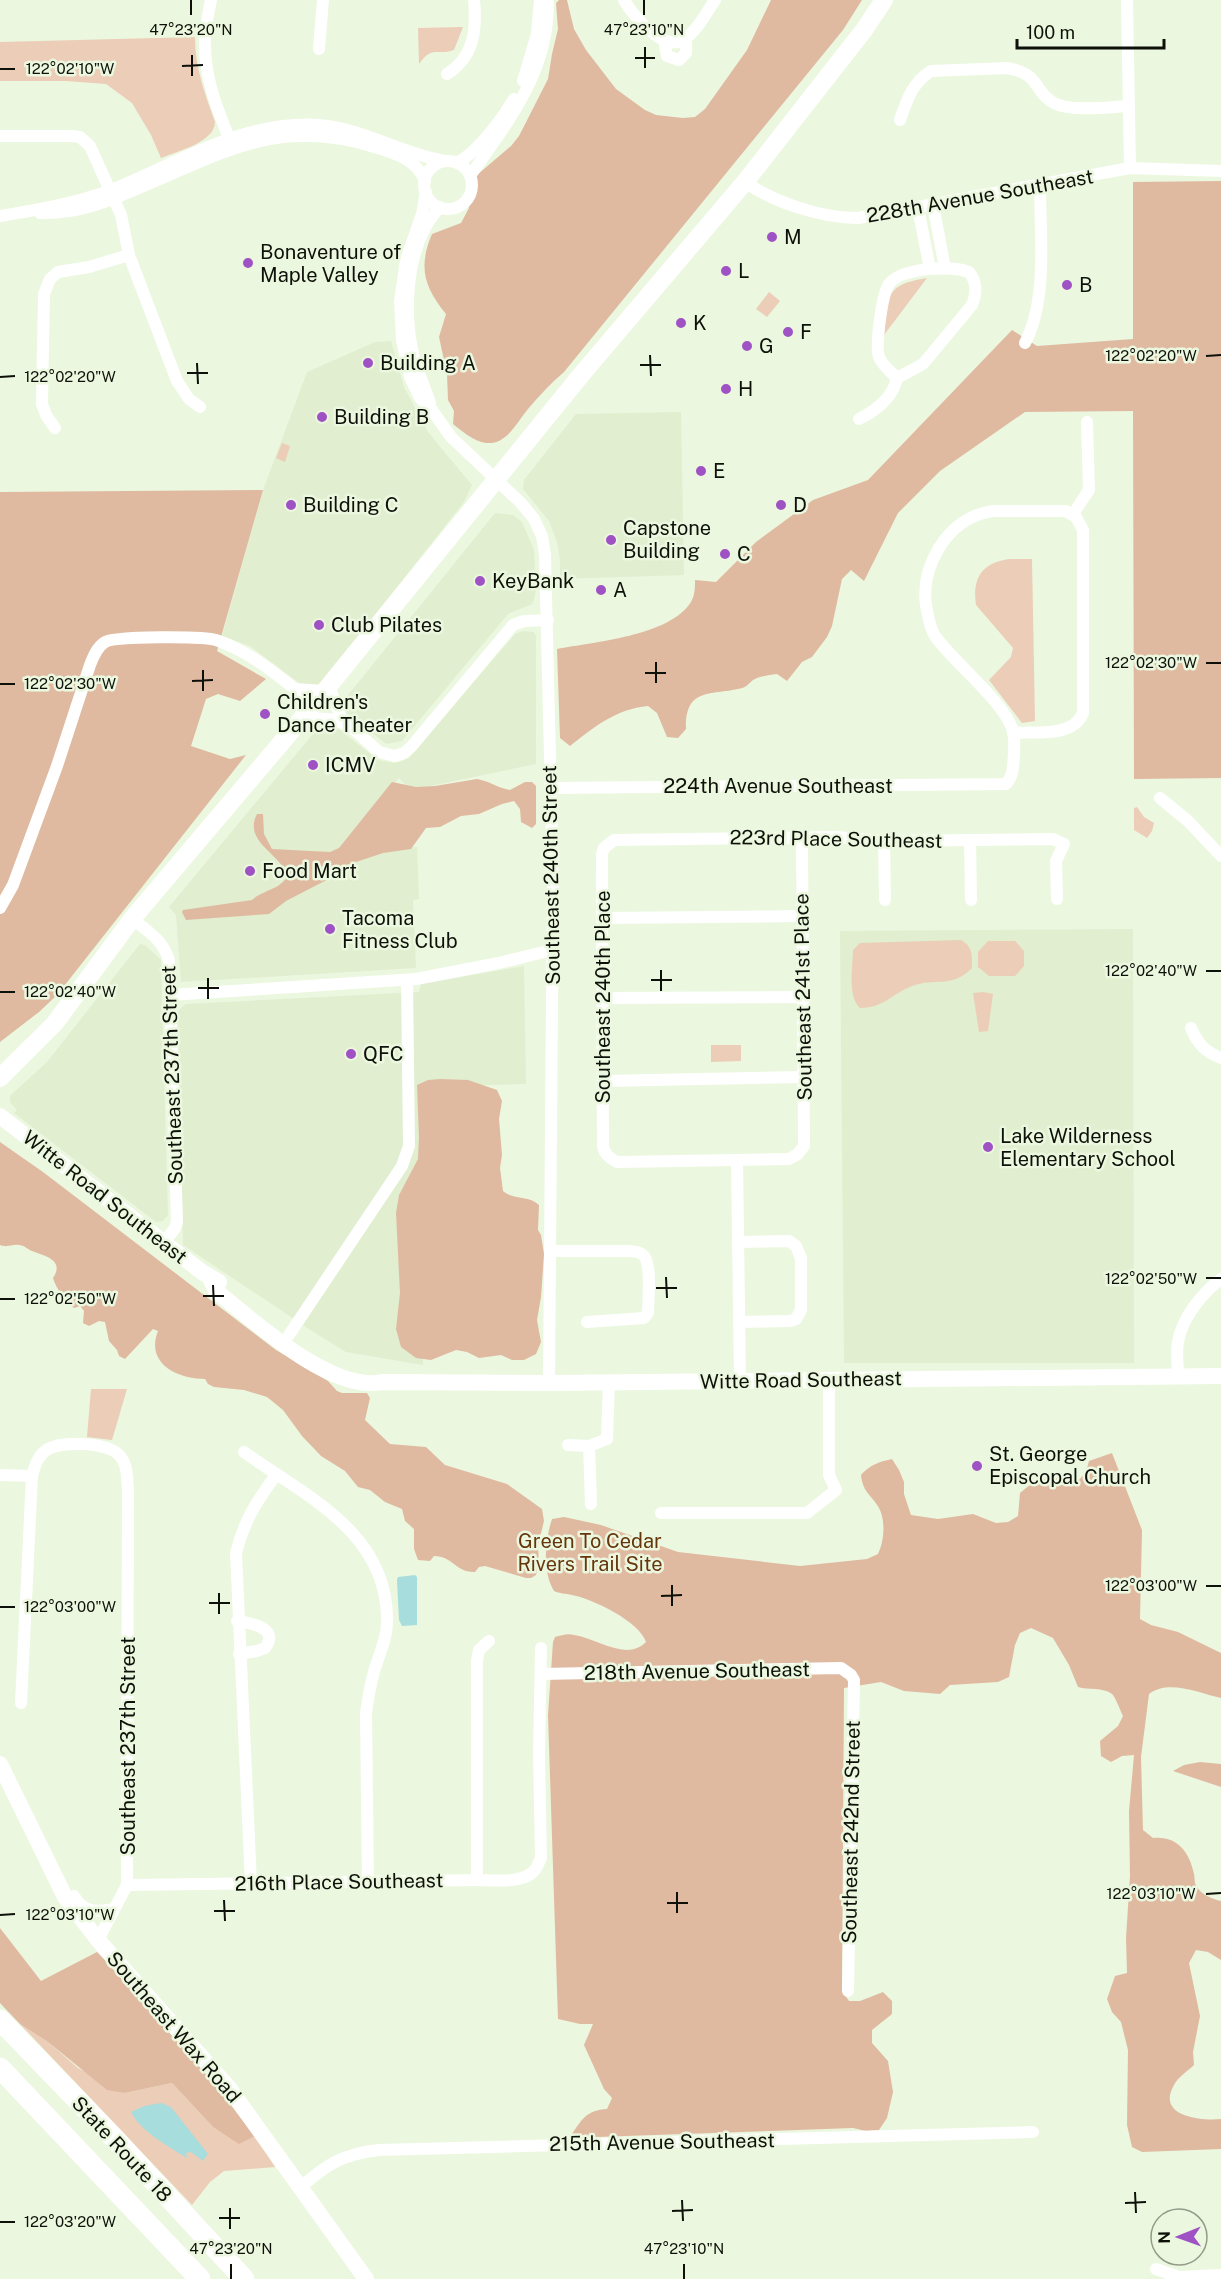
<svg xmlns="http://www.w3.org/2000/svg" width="1221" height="2279" viewBox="0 0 1221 2279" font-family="'Public Sans',sans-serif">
<rect width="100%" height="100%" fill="#ecf7df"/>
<g fill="#e1eecf">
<path d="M391,341L404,387L428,432L472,485L464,502L317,688L310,691L250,646L222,636L263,490L307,372L375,342Z"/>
<path d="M681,412L684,575L560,579V560L557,542L549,521L523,489L524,480L576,414Z"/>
<path d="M495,513L513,515L522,522L534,550L536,590L534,599L532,604L508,614L402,741L386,744L346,712L344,700Z"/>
<path d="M523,631L534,632L536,636V764L411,790L399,778L336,854L295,876L382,848L417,847L419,899L413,900L416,968L181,982L176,915L169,907L322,723L332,725L340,730L378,760L393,763L400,762L409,758L515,634Z"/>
<path d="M1133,929L1134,1363H844L840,931Z"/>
<path d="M140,944L145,945L161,960L168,1215L163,1221L156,1222L14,1113L17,1110L10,1102V1096L47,1062Z"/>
<path d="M524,966L526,1084L420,1087L423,1365L346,1352L315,1333L183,1245L178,1012L182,1007L186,1004L419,992L421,984Z"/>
</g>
<g fill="#eccdb8">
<path d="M463,27L454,50C438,56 432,45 419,64L418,28Z"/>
<path d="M195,37C195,68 205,94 215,122C215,142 178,151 161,158L151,135L132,103L106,84L66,81H0V42Z"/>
<path d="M927,278L884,335C889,297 883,285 927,278Z"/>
<path d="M769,292L780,301L767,317L756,309Z"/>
<path d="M282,443L290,446L285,462L276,458Z"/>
<path d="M1009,559H1032L1035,721L1022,723L989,680L1011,657L1013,648L976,605C972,578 982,563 1009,559Z"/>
<path d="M1137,807L1144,817L1154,823L1152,831L1147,838L1134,830V808Z"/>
<path d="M961,940C973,947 972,955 972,968C952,988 938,978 915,985C893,992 885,1008 860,1008C847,996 853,966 853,950L860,943Z"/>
<path d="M988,941H1015L1024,951V966L1015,976H989L978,967V952Z"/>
<path d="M983,992L993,994L988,1031L979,1032L973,993Z"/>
<path d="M711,1045H741V1061L711,1062Z"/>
<path d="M91,1389H127L112,1440L87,1437Z"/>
<path d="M20,2024L48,2042L78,2068L125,2093L172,2083L213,2127L239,2143L255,2136L275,2167L224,2171L210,2182L192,2205Z"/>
</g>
<g fill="#dfbaa1">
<path d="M559,0H567L574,29L586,50L616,89L645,110L656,115L683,118L695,117L705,109L747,50L771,0H862L843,30L564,372C551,383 539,396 528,409C517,422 507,445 486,443C473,441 462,431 453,424L454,411L448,400L447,374L439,337L446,314C424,287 418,267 432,234L461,223L469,208L467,189L470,181L511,146L519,136L548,79L552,54L558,29L556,3Z"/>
<path d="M1221,181V778L1134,779L1133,411L1025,412L940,471L898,513L864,581L851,570L842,579L832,626L827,637L812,657L802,662L787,681L777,674C769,675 760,676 753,680C749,683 747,687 742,688C712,696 685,686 686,729L678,738L667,737L657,713L648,706C616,709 594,727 570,746L560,738L557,649C593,642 670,636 691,602C695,595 695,588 695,580L716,582L756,542L813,500L868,480L1012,330L1037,346L1133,339V182Z"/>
<path d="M263,490L217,651L266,679L240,701L218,694L206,699L191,746L230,759L246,755L57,995L39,1012L0,1042V492Z"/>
<path d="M477,779C489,781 498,788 510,790L525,782H532L536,786V824L532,828L521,822L520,809L514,801L502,804L479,814L461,816L440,827L426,828L411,849L383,853L350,864L342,872L286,901L269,914L186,920L182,912L183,910L252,900C263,890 279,890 287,877C284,855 242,843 257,814H263L264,834L272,849L330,852L339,848L392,782L416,787L435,786Z"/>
<path d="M440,1079L468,1080L497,1090L502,1101L499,1119L502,1155L500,1168L503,1191C513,1200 528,1195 539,1205L538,1230L541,1235L544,1254L541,1297L537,1320L541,1342L536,1354L524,1360H512L501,1355L479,1358L467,1352L456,1350L431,1360L416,1358L401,1347L396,1329L400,1293L396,1213L399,1195L418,1159L419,1137L417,1085L428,1080Z"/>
<path d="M0,1142L43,1172L276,1350L328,1381L337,1391L342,1393H367L370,1398L365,1420L390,1444L426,1447L445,1465L507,1484L542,1509L544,1521L538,1546L539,1563L536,1575L531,1578H526L485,1566L479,1567L475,1572C456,1573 453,1556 434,1556L430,1561L418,1560L414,1549V1529L405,1521L402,1509L385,1502L370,1490L358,1487L345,1471L321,1456L302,1436L283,1410L267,1397L244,1390L214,1387L208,1384L205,1379C178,1379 145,1364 158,1331L153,1329L125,1359L119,1356L117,1350L109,1341L105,1322L99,1321L89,1326L83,1323L84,1311L80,1306L74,1308C65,1302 56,1288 53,1278C65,1260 45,1256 32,1251C27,1249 24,1245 19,1245C12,1244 7,1248 0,1245Z"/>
<path d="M1112,1453L1142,1530L1140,1619L1151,1625L1178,1632L1221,1653V1698C1198,1693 1169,1679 1149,1694L1141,1757L1143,1830L1153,1838C1177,1836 1189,1851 1194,1874C1195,1879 1194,1883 1197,1887C1202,1895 1212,1899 1221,1901V1960L1208,1952L1196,1950L1189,1963L1200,2016L1193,2052L1194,2065C1188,2071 1178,2077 1174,2085C1156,2116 1200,2121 1221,2119V2149L1142,2152L1132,2147L1127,2125L1128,2050L1121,2022L1112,2012L1107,1999L1115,1976L1127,1973L1126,1938L1130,1876L1129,1811L1134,1755L1122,1756L1111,1762L1101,1756L1100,1741L1118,1726L1123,1716C1120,1710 1116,1698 1112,1694C1103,1687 1088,1690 1078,1687L1069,1665L1053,1638L1031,1628L1020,1633L1015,1645L1009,1677L998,1682L950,1685L940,1694L904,1691L881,1682L844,1688L842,1991L849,2001H860L883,1992L892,2001V2014L872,2030V2043L888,2061L893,2092L887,2118L879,2130L866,2131L853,2128L597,2137L572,2134C582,2119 587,2110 607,2109L612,2098L604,2089L584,2045L593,2024H580L558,2019L548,1715L553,1642L555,1637C562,1635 568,1633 574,1635C597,1638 626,1662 646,1642C640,1622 593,1599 572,1595C565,1593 560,1594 554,1591C542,1571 545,1540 552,1519L564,1517L601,1525L678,1552L800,1566L867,1559L878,1554C884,1542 886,1521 879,1508C871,1494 863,1493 861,1475C870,1465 878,1462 892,1459L899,1470L904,1482V1494L911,1515L938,1519L973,1514L996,1523L1008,1522L1018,1516L1020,1493C1043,1473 1050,1478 1078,1481L1086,1472L1089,1461Z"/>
<path d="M1200,1762L1221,1764V1787L1173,1771L1184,1765Z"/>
<path d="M0,1928L41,1981L97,1952L170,2027L255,2136L239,2144L213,2127L172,2083L125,2093L107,2090L48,2042L20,2024L0,2003Z"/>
</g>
<g fill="#a8dddd">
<path d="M415,1575L417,1577V1625L402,1626L399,1620L397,1580L398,1577Z"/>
<path d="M161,2103L171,2107L208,2154L203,2161L191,2152L186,2153L187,2158C168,2146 141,2132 131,2112L144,2106Z"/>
</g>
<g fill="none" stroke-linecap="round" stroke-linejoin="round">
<g stroke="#fff" stroke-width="12">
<path d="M211,0C208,15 204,31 205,46C205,80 219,114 232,145"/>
<path d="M624,0C633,16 665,55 686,38C698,29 707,12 715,0"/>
<path d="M1127,0L1130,168"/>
<path d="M664,40L667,56L679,60L686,53V38"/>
<path d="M319,49L323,0"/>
<path d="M447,74C474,57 477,30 474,0"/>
<path d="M523,81L537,34L540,0"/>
<path d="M900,120C907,100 912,83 931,71L1007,68C1042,74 1032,91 1054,103C1070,112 1110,107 1129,106"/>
<path d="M0,136H72L80,137L90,146L121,215L129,255L177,381L189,399L200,407"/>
<circle cx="448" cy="185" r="24"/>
<path d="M457,163C478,152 502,119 514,99"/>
<path d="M470,176C509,120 549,72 548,0"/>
<path d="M745,182C775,203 822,218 858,218L1130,168L1221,171"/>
<path d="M426,192L422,214L406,260L400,301L402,340L410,377L420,398L432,410L451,437L521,503L534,519L542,536L545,555L553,879L549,1383"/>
<path d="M933,205L945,268"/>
<path d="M918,208L930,269"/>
<path d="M40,213C78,214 107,202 141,187C229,150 281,117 378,148C397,154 417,160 425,181"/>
<path d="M0,216C37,210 76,203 111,190C178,163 243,120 318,125C363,128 401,154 445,161"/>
<path d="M1025,343C1048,299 1040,235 1040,185"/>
<path d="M430,403C425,387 417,371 413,354C403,308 406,243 440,207"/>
<path d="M859,419C877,410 893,398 897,378L923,364L972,305C977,293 977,282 969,272C951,265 901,268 889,284C882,294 875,346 879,357C882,365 891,372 897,378"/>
<path d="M55,428L46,415L42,404L44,294L50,279L58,272L89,267L129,255"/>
<path d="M1073,514L1089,490L1087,422"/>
<path d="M329,686L341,718L379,752L395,756L404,753L411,747L513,625L524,621L548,620"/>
<path d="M295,689L303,718L329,719L346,724"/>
<path d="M295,689L325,691"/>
<path d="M550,788L1006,784C1014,775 1013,766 1014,754C1014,747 1015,738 1013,731C1004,701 954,663 935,636C929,627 928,615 926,605C923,584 928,566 939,548C951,528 970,514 993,511H1066L1076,517L1083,530V713C1073,738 1036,731 1013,733"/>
<path d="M1160,798L1188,821L1221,856"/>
<path d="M802,838L804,1146L798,1154L789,1159L617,1162C610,1158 604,1154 603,1146L602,854L604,848L614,840L836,837L884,841L1053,839L1064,844L1056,861L1057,899"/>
<path d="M970,840L971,900"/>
<path d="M884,841L885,900"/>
<path d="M0,908L13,885L57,766L90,665C93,657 97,647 105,642C115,636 204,636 216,640C246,650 271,670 295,689"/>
<path d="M603,918L802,916"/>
<path d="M132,919C148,931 164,941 169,961L177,1222L175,1228L164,1243"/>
<path d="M170,995L416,979L499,963L552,950"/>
<path d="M603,998L803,997"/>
<path d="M1191,1028C1198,1044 1204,1051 1221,1058"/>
<path d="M603,1081L804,1077"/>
<path d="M737,1160L740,1381"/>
<path d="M738,1242L789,1241L796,1246L801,1258V1310L796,1319L790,1321L739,1322"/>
<path d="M551,1251H630C635,1252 640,1251 644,1256C652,1266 648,1299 648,1313L644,1318L587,1322"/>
<path d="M289,1335L402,1166L409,1146L407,980"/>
<path d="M1178,1376C1178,1365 1176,1353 1178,1342C1182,1318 1202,1293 1221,1279"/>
<path d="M568,1445L589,1446L607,1439L609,1382"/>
<path d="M589,1446L591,1504"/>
<path d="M244,1452C305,1496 386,1531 387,1618C388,1637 379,1654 374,1672C370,1685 368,1699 366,1713L368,1882"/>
<path d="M0,1475L32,1476"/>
<path d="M661,1513H807L836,1490L829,1475V1380"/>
<path d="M237,1621C251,1623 280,1628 265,1648L257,1651L239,1654"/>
<path d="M541,1674L841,1668L851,1675L854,1680L848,1991"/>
<path d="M21,1703L32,1476C35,1465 38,1455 48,1449C62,1441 108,1442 119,1455C128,1464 127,1479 128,1490L127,1885L98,1940"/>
<path d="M477,1880V1661L479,1650L489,1641"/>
<path d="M251,1884L236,1553C244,1521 256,1502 276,1475"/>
<path d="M127,1885L477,1880C493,1880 523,1884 534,1871C537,1868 539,1862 541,1858L539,1753L541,1648"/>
<path d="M74,1896C83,1913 98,1912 114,1909"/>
<path d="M301,2187C327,2164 343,2154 379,2150L1033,2132"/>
<path d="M1156,2269L1179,2277L1221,2275"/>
</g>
<g stroke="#fff" stroke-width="16">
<path d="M0,1116L202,1272L219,1282"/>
<path d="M210,1278L216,1291C254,1321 331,1393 382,1382L549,1383L1221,1376"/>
<path d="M0,1764L65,1897L98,1940L229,2088L366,2279"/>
</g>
<path stroke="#fff" stroke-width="18" d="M0,1078L55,1023L132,919L315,703L581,375L745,182L864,30L884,0"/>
<g stroke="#fff" stroke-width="21">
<path d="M0,2020L114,2138L244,2279"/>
<path d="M0,2068L200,2279"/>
</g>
</g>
<path fill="none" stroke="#0e1109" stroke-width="2" d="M191,0V15M644,0V15M645,47V68M192,55V76M635,58H655M182,66L203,65M0,69H15M650,355L651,376M1206,356L1221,355M197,363L198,384M640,365H661M187,373H208M0,377L15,376M656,662V683M1206,663H1221M203,670V691M645,673H666M192,681L213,680M0,684H15M661,970V991M1206,971H1221M208,978V999M651,980H672M198,988H219M0,992H15M666,1277L667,1298M1206,1278H1221M213,1285L214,1306M656,1288H677M203,1296H224M0,1299H15M672,1585V1606M1206,1586H1221M219,1593V1614M661,1596L682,1595M209,1603H230M0,1607H15M677,1892V1913M1206,1894L1221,1893M224,1900L225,1921M667,1903H688M214,1911H235M0,1915L15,1914M1135,2192L1136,2213M682,2200L683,2221M1125,2203L1146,2202M230,2208V2229M672,2211L693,2210M219,2218H240M0,2222H15M231,2264V2279M684,2264V2279"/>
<g fill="#9f52c4" stroke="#ecf7df" stroke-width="2">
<circle cx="772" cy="237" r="6"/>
<circle cx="248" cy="263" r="6"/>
<circle cx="726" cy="271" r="6"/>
<circle cx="1067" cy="285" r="6"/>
<circle cx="681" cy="323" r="6"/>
<circle cx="788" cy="332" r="6"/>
<circle cx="747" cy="346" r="6"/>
<circle cx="368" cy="363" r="6"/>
<circle cx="726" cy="389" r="6"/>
<circle cx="322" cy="417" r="6"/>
<circle cx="701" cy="471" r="6"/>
<circle cx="291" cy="505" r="6"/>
<circle cx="781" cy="505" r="6"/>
<circle cx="611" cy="540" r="6"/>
<circle cx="725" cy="554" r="6"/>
<circle cx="480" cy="581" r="6"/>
<circle cx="601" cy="590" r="6"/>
<circle cx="319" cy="625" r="6"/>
<circle cx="265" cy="714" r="6"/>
<circle cx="313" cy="765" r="6"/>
<circle cx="250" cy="871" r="6"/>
<circle cx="330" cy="929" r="6"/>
<circle cx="351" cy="1054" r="6"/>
<circle cx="988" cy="1147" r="6"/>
<circle cx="977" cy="1466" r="6"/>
</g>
<g text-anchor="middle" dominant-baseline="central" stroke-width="5" stroke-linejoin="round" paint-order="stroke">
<g font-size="20" fill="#0e1109" stroke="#ecf7df">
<text transform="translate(980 196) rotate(-10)">228th Avenue Southeast</text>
<text x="778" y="786">224th Avenue Southeast</text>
<text transform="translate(836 839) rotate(1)">223rd Place Southeast</text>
<text transform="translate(551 875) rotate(-91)">Southeast 240th Street</text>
<text transform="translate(603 997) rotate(-90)">Southeast 240th Place</text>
<text transform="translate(803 997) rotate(-91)">Southeast 241st Place</text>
<text transform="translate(172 1075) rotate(-92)">Southeast 237th Street</text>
<text transform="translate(105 1197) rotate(38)">Witte Road Southeast</text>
<text transform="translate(801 1380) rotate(-1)">Witte Road Southeast</text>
<text transform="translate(697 1671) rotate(-1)">218th Avenue Southeast</text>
<text transform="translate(128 1746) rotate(-90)">Southeast 237th Street</text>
<text transform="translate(851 1832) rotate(-89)">Southeast 242nd Street</text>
<text transform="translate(339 1882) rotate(-1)">216th Place Southeast</text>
<text transform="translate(174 2027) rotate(49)">Southeast Wax Road</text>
<text transform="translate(662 2142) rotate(-1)">215th Avenue Southeast</text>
<text transform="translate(122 2149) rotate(47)">State Route 18</text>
</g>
<g font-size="20" fill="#0e1109" stroke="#ecf7df" text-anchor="start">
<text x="784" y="237">M</text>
<text x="260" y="252">Bonaventure of<tspan x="260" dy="23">Maple Valley</tspan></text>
<text x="738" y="271">L</text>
<text x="1079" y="285">B</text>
<text x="693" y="323">K</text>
<text x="800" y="332">F</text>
<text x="759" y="346">G</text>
<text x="380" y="363">Building A</text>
<text x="738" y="389">H</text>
<text x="334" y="417">Building B</text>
<text x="713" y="471">E</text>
<text x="303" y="505">Building C</text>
<text x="793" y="505">D</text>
<text x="623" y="528">Capstone<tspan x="623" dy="23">Building</tspan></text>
<text x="737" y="554">C</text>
<text x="492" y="581">KeyBank</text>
<text x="613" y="590">A</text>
<text x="331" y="625">Club Pilates</text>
<text x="277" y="702">Children's<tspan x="277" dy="23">Dance Theater</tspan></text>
<text x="325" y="765">ICMV</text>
<text x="262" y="871">Food Mart</text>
<text x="342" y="918">Tacoma<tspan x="342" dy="23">Fitness Club</tspan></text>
<text x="363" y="1054">QFC</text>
<text x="1000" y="1136">Lake Wilderness<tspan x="1000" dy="23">Elementary School</tspan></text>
<text x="989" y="1454">St. George<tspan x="989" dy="23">Episcopal Church</tspan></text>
</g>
<g font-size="20" fill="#65360c" stroke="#ecf7df">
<text x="590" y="1541">Green To Cedar<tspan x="590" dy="23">Rivers Trail Site</tspan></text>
</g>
</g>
<g font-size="15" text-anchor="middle" fill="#0e1109" stroke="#ecf7df" stroke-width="5" stroke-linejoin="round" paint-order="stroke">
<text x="191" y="35">47°23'20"N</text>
<text x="644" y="35">47°23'10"N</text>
<text x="70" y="74">122°02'10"W</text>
<text x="1151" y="361">122°02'20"W</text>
<text x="70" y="382">122°02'20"W</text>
<text x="1151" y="668">122°02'30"W</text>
<text x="70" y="689">122°02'30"W</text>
<text x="1151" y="976">122°02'40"W</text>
<text x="70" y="997">122°02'40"W</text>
<text x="1151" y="1284">122°02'50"W</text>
<text x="70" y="1304">122°02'50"W</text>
<text x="1151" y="1591">122°03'00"W</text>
<text x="70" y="1612">122°03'00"W</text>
<text x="1151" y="1899">122°03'10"W</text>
<text x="70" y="1920">122°03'10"W</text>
<text x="70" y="2227">122°03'20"W</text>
<text x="231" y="2254">47°23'20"N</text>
<text x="684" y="2254">47°23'10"N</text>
</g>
<g transform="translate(1179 2237) rotate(269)"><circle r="28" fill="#ecf7df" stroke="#939b89" stroke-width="1.5"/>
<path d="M0-4.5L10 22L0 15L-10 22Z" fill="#9f52c4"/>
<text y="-9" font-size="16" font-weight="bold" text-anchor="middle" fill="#0e1109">N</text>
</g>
<path d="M1017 39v9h147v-9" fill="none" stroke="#0e1109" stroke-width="3"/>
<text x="1026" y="39" font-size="18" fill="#0e1109" stroke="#ecf7df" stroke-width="4.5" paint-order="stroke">100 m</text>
</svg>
